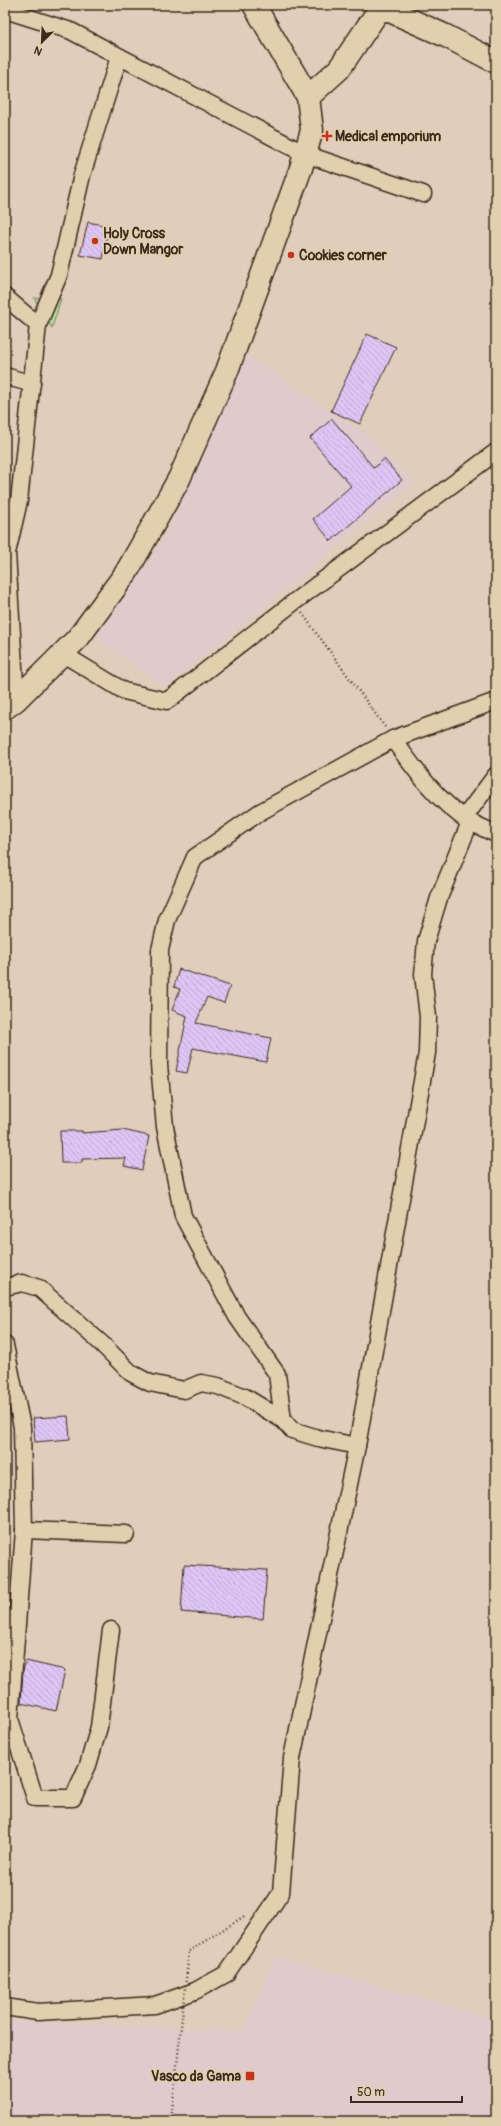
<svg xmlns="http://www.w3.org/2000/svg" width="501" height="2126" viewBox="0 0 501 2126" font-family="Pangolin,sans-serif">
<defs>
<pattern id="grass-dots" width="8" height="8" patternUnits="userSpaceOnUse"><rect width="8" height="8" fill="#b2de9c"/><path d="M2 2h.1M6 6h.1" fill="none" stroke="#9abf86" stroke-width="1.8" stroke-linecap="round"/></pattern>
<pattern id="building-back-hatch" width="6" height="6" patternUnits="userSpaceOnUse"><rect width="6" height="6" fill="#ddc5f5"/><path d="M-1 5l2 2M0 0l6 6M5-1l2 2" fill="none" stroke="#bfa9d2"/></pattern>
</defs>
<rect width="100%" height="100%" fill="#e0cdbb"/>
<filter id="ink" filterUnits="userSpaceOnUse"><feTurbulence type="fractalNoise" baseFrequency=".025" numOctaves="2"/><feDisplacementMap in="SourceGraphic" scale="8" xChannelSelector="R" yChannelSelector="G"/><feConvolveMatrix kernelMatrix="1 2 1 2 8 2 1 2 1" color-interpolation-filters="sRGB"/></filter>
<g filter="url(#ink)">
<g fill="#dfcbcc">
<path d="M247,356L366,434L414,483L165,687L96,637L162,542Z"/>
<path d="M275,1956L496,2020V2121H5V2020L244,2032Z"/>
</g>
<path fill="url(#grass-dots)" stroke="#76845d" d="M34,298L61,299L52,328Z"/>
<g fill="url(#building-back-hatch)" stroke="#3b2a1e">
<path d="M88,222L108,226L103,259L80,255Z"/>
<path d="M367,334L396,347L360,424L331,411Z"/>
<path d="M332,419L374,468L384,459L402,480L331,541L313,519L351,486L310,438Z"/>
<path d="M179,969L230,986L224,1003L207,997L196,1023L271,1038L266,1062L193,1048L187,1073L176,1071L187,1016L172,1010L180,989L174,987Z"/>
<path d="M123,1130L149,1136L142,1170L124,1166L126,1158L82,1159V1163H61L60,1131H82V1133Z"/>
<path d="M68,1416L70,1439L35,1442L33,1418Z"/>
<path d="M184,1565L267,1570L263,1619L181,1612Z"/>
<path d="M26,1661L65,1670L56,1711L21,1703L23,1670Z"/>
</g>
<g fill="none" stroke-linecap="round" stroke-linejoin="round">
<defs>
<g id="street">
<path d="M5,10L71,31L305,154L423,194"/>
<path d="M5,297L38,325"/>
<path d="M5,376L32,384"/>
<path d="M63,654L124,691L167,701L294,602L496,452"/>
<path d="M16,700L7,553L19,501L38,325L59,275L82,175L119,57"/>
<path d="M393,739C415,770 437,801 470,822"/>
<path d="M464,818L496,775"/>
<path d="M5,1287L22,1283L39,1288L102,1344L131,1373L150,1383L184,1390L201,1383L218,1386L245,1397L283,1420L292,1430L318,1438L357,1446"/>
<path d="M5,1345L22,1427L24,1530L10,1719L35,1798H73L88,1765L99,1727L111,1630"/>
<path d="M283,1420L277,1374L237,1317L183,1216L165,1127L159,1065L160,950L167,920L195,857L260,812L393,739L496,701"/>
<path d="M24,1530L126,1534"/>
<path d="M5,2007L38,2012L155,2005L195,1991L226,1974L281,1893L292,1758L357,1446L427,1053L428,1017L423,974L426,941L439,898L470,822L496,834"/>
</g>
<g id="secondary">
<path d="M308,97L339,69L381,7L446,36L496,62"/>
<path d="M5,708L16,700L78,638L126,573L179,479L227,371L301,168L312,130L308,97L254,5"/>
</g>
</defs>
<use href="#street" stroke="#3b2a1e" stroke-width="19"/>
<use href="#secondary" stroke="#3b2a1e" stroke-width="25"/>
<g stroke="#3b2a1e" stroke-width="2.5" stroke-dasharray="1 3" stroke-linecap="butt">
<path d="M302,613L385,727"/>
<path d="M189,1951L246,1915"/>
</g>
<use href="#street" stroke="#e1cfad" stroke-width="16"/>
<use href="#secondary" stroke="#e1cfad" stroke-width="22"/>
<path stroke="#3b2a1e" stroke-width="2.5" stroke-dasharray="1 3" stroke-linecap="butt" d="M171,2121L189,1951"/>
</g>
</g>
<g fill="#c8321e" stroke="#e1cfad" stroke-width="1.5">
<path d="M325 130h4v4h4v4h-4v4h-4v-4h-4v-4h4z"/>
<circle cx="95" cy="241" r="4"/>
<circle cx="291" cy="255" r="4"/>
<rect x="245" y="2071" width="10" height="10" rx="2"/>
</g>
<g text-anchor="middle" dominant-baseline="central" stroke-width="3.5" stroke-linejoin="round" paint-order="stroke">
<g font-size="14" font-weight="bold" fill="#3b2a1e" stroke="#e1cfad" text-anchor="start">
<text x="335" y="136">Medical emporium</text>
<text x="103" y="233">Holy Cross<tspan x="103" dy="16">Down Mangor</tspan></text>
<text x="299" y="255">Cookies corner</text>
<text x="241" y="2076" text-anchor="end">Vasco da Gama</text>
</g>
</g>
<rect width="501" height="2126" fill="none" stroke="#e1cfad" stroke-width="20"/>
<rect x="10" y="10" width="481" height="2106" fill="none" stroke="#3b2a1e" stroke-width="1.5" filter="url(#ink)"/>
<g transform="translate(42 42) rotate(204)" stroke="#e1cfad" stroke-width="3" paint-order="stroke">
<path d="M0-3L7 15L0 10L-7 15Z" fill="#3b2a1e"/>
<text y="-6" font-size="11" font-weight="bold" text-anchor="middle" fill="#3b2a1e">N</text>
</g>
<path d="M351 2096v6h111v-6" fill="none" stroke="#3b2a1e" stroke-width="2"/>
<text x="357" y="2096" font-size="12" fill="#3b2a1e" stroke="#e1cfad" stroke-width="3" paint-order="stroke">50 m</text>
</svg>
